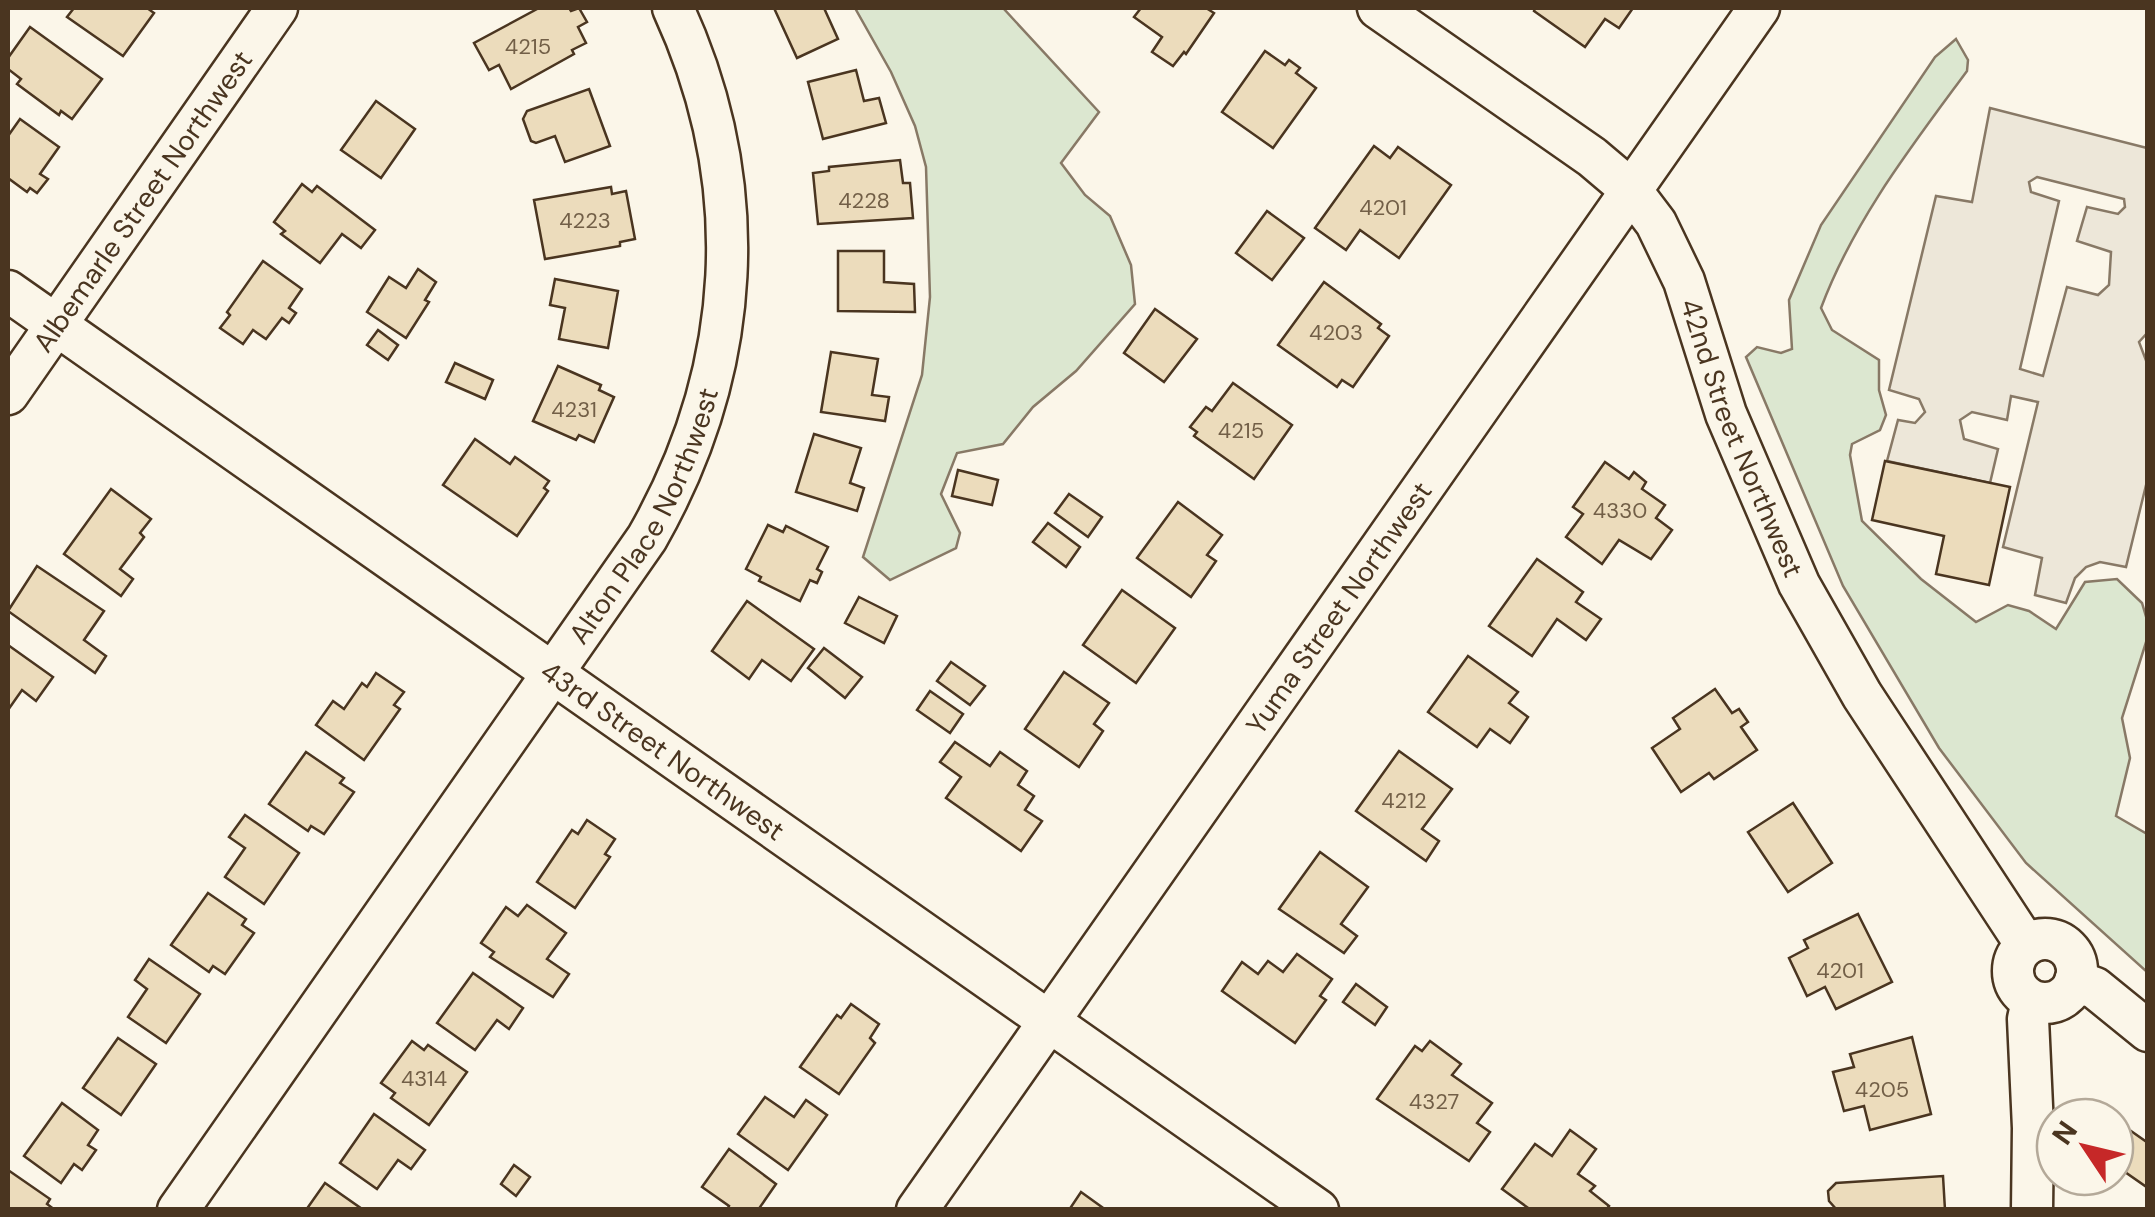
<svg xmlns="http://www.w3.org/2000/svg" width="2155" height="1217" viewBox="0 0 2155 1217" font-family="'DM Sans',sans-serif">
<rect width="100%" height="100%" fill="#fbf6e9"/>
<g fill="#dce7d0" stroke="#887966" stroke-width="2.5">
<path d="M855,8H1003L1099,112L1061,163L1085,195L1110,216L1131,265L1135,304L1076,371L1033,407L1003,444L957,453L941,494L960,533L956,548L890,580L863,557L922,375L930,297L926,167L915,126L891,72Z"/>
<path d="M1956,39L1968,60L1967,71C1911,147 1854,220 1821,308L1832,330L1879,360V390L1886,415L1880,430L1852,444L1850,455L1862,521L1921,579L1976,622L2008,605L2029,611L2056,629L2085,582L2117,579L2142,603L2147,620L2148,636L2122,718L2130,758L2116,816L2147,834V972L2026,863L1939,748L1843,586L1746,357L1757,347L1781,353L1792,349L1789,300L1821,225L1935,57Z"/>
</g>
<path fill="#ede7d9" stroke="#887966" stroke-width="2.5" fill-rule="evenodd" d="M1990,108L2147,148L2148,332L2139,342L2147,363L2148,477L2126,567L2100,562L2086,567L2075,578L2066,603L2035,595L2042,558L2003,547L2038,402L2011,396L2007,420L1972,412L1960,420L1964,439L1998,449L1990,483L1887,461L1898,420L1915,423L1925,412L1919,399L1889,390L1936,196L1972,202ZM2037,177L2124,199L2125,207L2118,214L2087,207L2077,241L2111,252L2109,285L2098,295L2067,287L2043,376L2020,369L2059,201L2031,192L2029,182Z"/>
<g fill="#ecdcbc" stroke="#4a3520" stroke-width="2.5">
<path d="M74,8H147L154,13L123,56L67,17Z"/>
<path d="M539,8H569L571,11L579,8L587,22L578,27L586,43L572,50L574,54L511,89L499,65L489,70L474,43Z"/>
<path d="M774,8H824L838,39L797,58Z"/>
<path d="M1141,8H1206L1214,13L1186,54L1184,52L1173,66L1152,52L1162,37L1134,17Z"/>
<path d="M1535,8H1633L1619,28L1605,19L1585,47L1534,11Z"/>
<path d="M30,27L102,79L72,119L61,111L59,115L17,84L21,79L8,69V58Z"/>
<path d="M1265,51L1285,65L1289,60L1300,68L1296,73L1316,88L1273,148L1222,112Z"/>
<path d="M856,70L864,101L879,98L886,123L823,139L808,82Z"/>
<path d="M589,89L610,146L565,162L555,136L536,143L531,141L523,119L527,111Z"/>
<path d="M376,101L415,129L381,178L341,150Z"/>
<path d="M20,119L59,147L40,174L48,179L37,193L30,188L27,192L8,178V136Z"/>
<path d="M1374,146L1390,158L1398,147L1451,185L1399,258L1360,230L1346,250L1315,228Z"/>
<path d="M900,160L903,183H910L913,218L818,224L813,173L829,171V167Z"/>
<path d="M302,184L312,192L317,186L375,230L361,248L342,234L320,263L281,234L285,231L274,222Z"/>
<path d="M611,187L612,194L626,191L635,239L620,242V246L545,259L534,200Z"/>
<path d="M1267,211L1304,238L1272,280L1236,253Z"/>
<path d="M838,251H884V282L914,284L915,312L838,311Z"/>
<path d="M263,261L302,289L289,308L296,313L289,323L282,318L266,339L253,330L243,344L220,328L230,315L227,312Z"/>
<path d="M418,269L436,282L425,300L429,302L406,338L367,312L389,277L406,288Z"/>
<path d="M555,279L618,291L608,348L559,339L565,308L550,305Z"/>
<path d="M1324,282L1381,324L1378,328L1389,336L1353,387L1342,380L1337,387L1278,345Z"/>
<path d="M1155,309L1197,339L1164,382L1124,353Z"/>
<path d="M378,330L398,345L388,360L367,345Z"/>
<path d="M831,352L878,359L872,395L889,397L885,421L821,412Z"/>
<path d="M455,363L493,380L485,399L446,382Z"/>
<path d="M558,366L601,385L599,390L614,397L594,442L579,435L576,440L533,421Z"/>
<path d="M1233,383L1292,425L1254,479L1194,436L1197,432L1190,427L1206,407L1212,411Z"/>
<path d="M814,434L861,448L850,483L864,488L857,511L796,492Z"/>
<path d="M475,439L510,464L515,457L549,481L544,488L548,491L517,536L443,485Z"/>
<path d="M1885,461L2010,487L1989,585L1936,574L1944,536L1872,520Z"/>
<path d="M1605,462L1629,479L1634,472L1646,482L1642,489L1665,505L1656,518L1672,530L1651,559L1619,540L1602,564L1566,537L1583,514L1573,507Z"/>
<path d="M958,470L998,480L992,505L952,496Z"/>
<path d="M111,489L151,519L140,533L144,537L120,569L133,579L121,596L64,554Z"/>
<path d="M1069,494L1102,517L1088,537L1055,513Z"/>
<path d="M1178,502L1222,535L1207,555L1216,561L1191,597L1137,558Z"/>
<path d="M1048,523L1080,547L1066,567L1033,542Z"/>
<path d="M768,525L783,532L786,526L828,547L817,569L822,572L817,583L810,580L800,601L759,581L761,577L746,569Z"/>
<path d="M1537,559L1583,592L1576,602L1601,619L1586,640L1557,619L1532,656L1489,626Z"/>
<path d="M37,566L104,611L84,640L106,656L95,673L8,611Z"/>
<path d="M1122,590L1175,628L1136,683L1083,645Z"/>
<path d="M859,597L897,616L884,643L845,623Z"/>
<path d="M747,601L814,649L791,681L762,660L749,679L712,651Z"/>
<path d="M8,645L53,677L36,701L22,690L8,710Z"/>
<path d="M824,648L862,677L845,698L808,668Z"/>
<path d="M1468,656L1518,692L1509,703L1528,717L1510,743L1490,729L1477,747L1428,712Z"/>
<path d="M951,662L985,686L970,705L937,681Z"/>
<path d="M1064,672L1109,703L1094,724L1103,731L1079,767L1025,729Z"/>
<path d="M376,673L404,692L394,705L400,709L364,760L316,725L333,701L344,709L362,683L367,687Z"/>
<path d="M1715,689L1732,713L1739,709L1748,722L1741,727L1757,750L1714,779L1709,773L1681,792L1652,748L1680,729L1673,718Z"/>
<path d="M930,691L963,714L950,733L917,710Z"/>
<path d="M955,742L990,766L1000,752L1027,771L1018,785L1034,796L1025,810L1042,821L1021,851L946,798L961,777L940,762Z"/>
<path d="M1399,751L1452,789L1422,829L1439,841L1426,861L1356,811Z"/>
<path d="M306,752L344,778L340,783L354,792L324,834L311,826L308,831L269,804Z"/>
<path d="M1793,803L1832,863L1788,892L1748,832Z"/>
<path d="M245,815L299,853L264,904L225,877L245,848L229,837Z"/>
<path d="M587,820L615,839L605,854L610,857L575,908L537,882L572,830L578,834Z"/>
<path d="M1320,852L1368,887L1341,924L1357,936L1344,953L1279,909Z"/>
<path d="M208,893L246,919L242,925L254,933L225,974L213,966L209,972L171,945Z"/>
<path d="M527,905L566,933L547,959L569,974L553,997L490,957L494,952L481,943L506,907L518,916Z"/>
<path d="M1858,914L1892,982L1836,1009L1825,987L1807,996L1789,958L1808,948L1804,940Z"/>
<path d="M1297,954L1332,979L1320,996L1326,1000L1295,1043L1222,991L1242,962L1258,974L1268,961L1283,972Z"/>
<path d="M149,959L200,994L166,1043L128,1017L147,989L135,980Z"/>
<path d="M473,973L523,1008L509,1029L497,1020L475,1050L437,1023Z"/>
<path d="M1356,984L1387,1007L1375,1025L1343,1002Z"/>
<path d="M851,1004L879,1024L870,1038L875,1043L839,1094L800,1067L837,1015L841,1018Z"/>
<path d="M1912,1037L1931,1114L1870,1130L1864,1106L1844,1111L1833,1072L1854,1067L1850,1054Z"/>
<path d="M118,1038L156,1064L121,1115L83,1088Z"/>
<path d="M412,1041L424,1050L428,1045L467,1072L429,1125L391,1098L395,1093L381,1083Z"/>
<path d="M1430,1041L1461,1064L1452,1075L1492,1103L1477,1123L1490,1132L1469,1161L1377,1099L1415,1046L1422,1051Z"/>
<path d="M765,1097L794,1117L806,1100L827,1115L788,1170L738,1134Z"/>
<path d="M62,1103L98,1130L88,1145L96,1150L82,1170L74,1164L61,1183L24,1156Z"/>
<path d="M374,1114L425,1150L411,1169L398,1160L377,1189L340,1163Z"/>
<path d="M1570,1130L1596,1149L1578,1174L1595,1186L1590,1191L1609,1206L1606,1210H1531L1502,1189L1535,1144L1552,1156Z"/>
<path d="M2131,1131L2148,1143V1188L2115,1165V1154Z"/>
<path d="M729,1149L776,1184L758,1210H727L729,1206L702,1187Z"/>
<path d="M514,1165L530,1177L516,1196L501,1184Z"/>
<path d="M8,1170L50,1199L47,1204L55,1210H8Z"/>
<path d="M1943,1176L1945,1210H1837L1829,1201L1828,1191L1836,1183Z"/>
<path d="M325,1183L362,1209V1210H306Z"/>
<path d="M1081,1192L1106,1210H1069Z"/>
</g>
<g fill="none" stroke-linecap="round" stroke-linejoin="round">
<defs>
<g id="street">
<path id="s1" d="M1378,8L1592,157L1631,190L1656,223L1684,281L1726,414L1799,584L1862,695L2026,945"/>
<path id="s2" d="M8,291L1318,1210"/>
<path id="s3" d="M8,394L277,8"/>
<circle cx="2045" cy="971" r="32"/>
<path d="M2075,981L2095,988L2148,1031"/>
<path id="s4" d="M178,1210L647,538C743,370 754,184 673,8"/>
<path id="s5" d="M917,1210L1759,8"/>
<path d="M2032,1210L2033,1128L2028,1019L2032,1001"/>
</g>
</defs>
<use href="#street" stroke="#4a3520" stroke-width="45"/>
<use href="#street" stroke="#fbf6e9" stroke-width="40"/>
</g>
<g text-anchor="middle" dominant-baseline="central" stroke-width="8" stroke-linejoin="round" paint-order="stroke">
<g font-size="22" fill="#725f47">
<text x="528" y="46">4215</text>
<text x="864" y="200">4228</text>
<text x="1383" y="207">4201</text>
<text x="585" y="220">4223</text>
<text x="1336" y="332">4203</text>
<text x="574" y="409">4231</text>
<text x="1241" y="430">4215</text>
<text x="1620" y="510">4330</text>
<text x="1404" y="800">4212</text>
<text x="1840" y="970">4201</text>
<text x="424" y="1078">4314</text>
<text x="1882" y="1089">4205</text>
<text x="1434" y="1101">4327</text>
</g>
<g font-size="28" fill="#4a3520" stroke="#fbf6e9">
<text stroke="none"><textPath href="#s3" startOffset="235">Albemarle Street Northwest</textPath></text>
<text stroke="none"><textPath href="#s1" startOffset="585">42nd Street Northwest</textPath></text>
<text stroke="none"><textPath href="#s4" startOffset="838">Alton Place Northwest</textPath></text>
<text stroke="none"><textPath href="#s5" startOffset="735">Yuma Street Northwest</textPath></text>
<text stroke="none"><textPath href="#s2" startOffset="800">43rd Street Northwest</textPath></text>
</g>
</g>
<rect width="2155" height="1217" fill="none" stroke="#4a3520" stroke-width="20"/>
<g transform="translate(2085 1147) rotate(305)"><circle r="48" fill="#fbf6e9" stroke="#b4a999" stroke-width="2.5"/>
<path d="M0-8L18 38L0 25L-18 38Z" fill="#c62828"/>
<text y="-15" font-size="28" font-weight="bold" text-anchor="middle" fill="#4a3520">N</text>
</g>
</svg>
